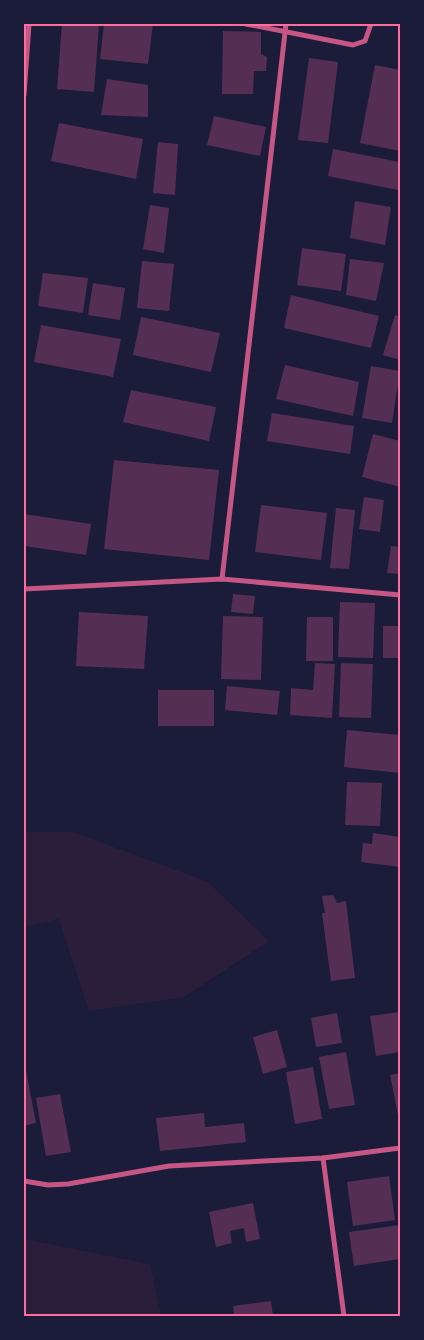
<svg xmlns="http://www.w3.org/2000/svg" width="424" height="1340" viewBox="0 0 424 1340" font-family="'Public Sans',sans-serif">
<rect width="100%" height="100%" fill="#1b1b3a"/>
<g fill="#2a1e3b">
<path d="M24,832H73L208,882L269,941L184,997L89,1011L59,919L24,927Z"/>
<path d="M24,1239L150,1264L161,1316H24Z"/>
</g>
<g fill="#542f53">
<path d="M62,24H99L94,92L57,89Z"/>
<path d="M104,24H153L148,64L100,59Z"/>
<path d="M223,31L261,32V54L267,57L266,71H254L253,94H222Z"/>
<path d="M309,58L338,62L328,143L298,140Z"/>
<path d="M375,65L400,70V151L360,143Z"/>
<path d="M107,79L148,85V117L101,115Z"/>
<path d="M214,116L266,127L260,156L207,145Z"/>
<path d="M59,123L143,139L136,179L51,161Z"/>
<path d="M158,142L178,144L175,195L153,193Z"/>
<path d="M333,149L400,162V178L398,190L328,176Z"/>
<path d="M355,201L391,207L385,245L350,238Z"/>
<path d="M150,205L169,208L164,253L143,249Z"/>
<path d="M302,248L346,254L341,291L297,285Z"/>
<path d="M350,259L384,263L376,301L346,295Z"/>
<path d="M142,261L174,264L169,311L137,308Z"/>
<path d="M43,273L88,278L83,313L38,306Z"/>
<path d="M93,283L125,288L120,320L88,315Z"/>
<path d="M291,295L379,316L371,348L284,328Z"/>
<path d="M395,315L400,317V360L383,355Z"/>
<path d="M141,317L220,333L211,372L133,355Z"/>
<path d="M41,325L121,339L113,377L34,362Z"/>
<path d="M285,365L359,382L353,416L276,399Z"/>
<path d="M371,366L400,371L392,423L362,418Z"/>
<path d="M131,390L216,407L209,441L123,422Z"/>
<path d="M272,413L354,426L350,454L267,441Z"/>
<path d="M373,434L400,441V487L362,477Z"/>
<path d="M114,460L219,470L209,560L104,549Z"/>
<path d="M364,497L384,500L380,532L359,529Z"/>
<path d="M261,505L327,513L321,560L255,552Z"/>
<path d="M336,508L355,510L349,569L330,568Z"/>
<path d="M24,514L91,524L86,555L24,546Z"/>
<path d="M391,546L400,547V574L387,573Z"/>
<path d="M233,594L255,596L253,614L231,612Z"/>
<path d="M340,602L375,603L373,658L338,657Z"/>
<path d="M79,612L148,616L144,669L76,666Z"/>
<path d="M223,616L263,617L261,680L221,679Z"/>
<path d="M307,617H333V661H306Z"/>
<rect x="383" y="626" width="17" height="32"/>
<path d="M315,663L335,664L332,718L290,715L291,688L313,690Z"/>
<path d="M341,663L373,664L371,718L339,717Z"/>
<path d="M227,686L280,691L277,715L225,710Z"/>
<rect x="158" y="690" width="56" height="36"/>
<path d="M347,730L400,735V773L344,767Z"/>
<path d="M347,782L382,783L380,826L345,825Z"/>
<path d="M373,833L400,837V867L361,862L363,843L372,844Z"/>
<path d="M333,895L337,903L346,901L355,978L331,981L322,913H325L322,896Z"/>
<path d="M400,1012V1052L376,1056L370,1016Z"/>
<path d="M337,1013L342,1043L316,1047L311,1018Z"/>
<path d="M277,1030L287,1067L263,1074L253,1037Z"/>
<path d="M346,1052L355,1105L329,1109L319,1057Z"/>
<path d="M313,1067L322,1119L295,1124L286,1072Z"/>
<path d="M24,1070H26L36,1123L24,1126Z"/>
<path d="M400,1073V1120H399L390,1075Z"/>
<path d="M60,1094L71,1152L46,1156L36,1098Z"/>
<path d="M204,1113L205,1127L244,1123L246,1142L160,1151L156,1118Z"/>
<path d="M389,1176L395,1220L353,1226L347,1182Z"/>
<path d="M253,1203L260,1239L246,1242L244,1228L230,1231L232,1243L216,1247L209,1212Z"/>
<path d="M400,1225V1259L354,1266L349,1232Z"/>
<path d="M271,1301L273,1316H234L233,1306Z"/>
</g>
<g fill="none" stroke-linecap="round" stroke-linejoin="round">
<g stroke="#c65784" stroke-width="5">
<path d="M246,24L353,45L365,41L371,24"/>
<path d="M24,95L29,24"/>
<path d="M222,579L286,24"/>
<path d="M24,589L222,579L400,595"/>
<path d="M323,1158L344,1316"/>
<path d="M24,1181L48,1185L68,1184L169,1166L323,1158L400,1148"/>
</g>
</g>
<rect width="424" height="1340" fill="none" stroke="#1b1b3a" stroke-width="50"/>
<rect x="25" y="25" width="374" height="1290" fill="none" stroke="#ff6b9d" stroke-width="2"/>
</svg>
